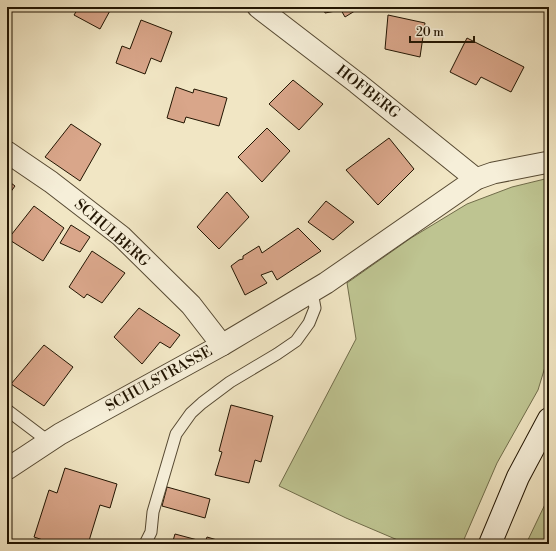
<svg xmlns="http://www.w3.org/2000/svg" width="556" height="551" viewBox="0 0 556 551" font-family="'Libre Bodoni',serif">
<rect width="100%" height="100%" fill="#f1e6c4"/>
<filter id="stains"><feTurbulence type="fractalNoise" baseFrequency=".005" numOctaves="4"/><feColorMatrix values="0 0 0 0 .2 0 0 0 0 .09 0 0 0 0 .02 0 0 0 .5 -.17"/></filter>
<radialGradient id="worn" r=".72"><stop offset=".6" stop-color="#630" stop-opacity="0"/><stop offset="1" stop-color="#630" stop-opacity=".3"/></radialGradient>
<g fill="#bec491" stroke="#706c4a">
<path d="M549,178V347L545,367L538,390L497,463L462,544H407L346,518L279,486L356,339L347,283L411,238L467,204L512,187Z"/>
<path d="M549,496V544H526Z"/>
</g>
<g fill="#d9a68a" stroke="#221502">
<path d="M79,7H112L100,29L74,15Z"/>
<path d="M323,7H358V9L345,17L341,10L325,13Z"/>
<path d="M388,15L425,23L420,57L385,49Z"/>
<path d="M141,20L172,32L161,62L151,58L145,74L116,63L122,46L130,49Z"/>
<path d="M467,38L524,67L511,92L481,77L476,85L450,72Z"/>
<path d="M293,80L323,104L299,130L269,104Z"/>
<path d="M176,87L193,93L194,89L227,98L219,126L186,117L184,123L167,118Z"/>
<path d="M71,124L101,144L80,181L45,157Z"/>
<path d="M267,128L290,151L262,182L238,157Z"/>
<path d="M389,138L414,169L378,205L346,170Z"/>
<path d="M7,180L15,186L7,197Z"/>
<path d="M227,192L249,217L219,249L197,227Z"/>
<path d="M326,201L354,222L333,240L308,222Z"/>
<path d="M34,206L64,228L43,261L8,239Z"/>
<path d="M71,225L90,237L80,252L60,243Z"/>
<path d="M298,228L321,251L277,280L272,271L261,275L267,283L245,295L231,266L239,260L243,259V256L259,246L262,253Z"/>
<path d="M92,251L125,273L102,303L87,294L84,298L69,287Z"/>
<path d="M139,308L180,335L170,348L160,342L142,364L114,337Z"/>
<path d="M44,345L73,367L44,406L11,384Z"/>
<path d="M231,405L273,416L261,462L255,460L249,483L215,475L222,452L219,451Z"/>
<path d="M65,468L117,484L110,508L100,505L88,544H41L43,540L34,537L49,490L57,493Z"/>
<path d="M167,487L210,499L205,518L162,506Z"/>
<path d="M175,534L205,542L207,537L217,540L216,544H172Z"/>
</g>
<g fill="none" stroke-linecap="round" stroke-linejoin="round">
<defs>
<g id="service">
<path d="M7,410L48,441"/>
<path d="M145,544L151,532L153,512L176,434L191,413L202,403L230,382L277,354L296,341L309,323L315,308L312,292"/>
</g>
<g id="minor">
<path d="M258,7L357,83L476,179"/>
<path d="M7,152L51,182L121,236L191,305L222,345"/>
<path d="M7,469L60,434L222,345L326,283L476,179L493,173L549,162"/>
</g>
<path id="secondary" d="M490,544L518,477L549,419"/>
</defs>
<use href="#service" stroke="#564932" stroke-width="13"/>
<use href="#minor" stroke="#564932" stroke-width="23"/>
<use href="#secondary" stroke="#221502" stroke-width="24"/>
<use href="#service" stroke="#f6efd9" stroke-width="11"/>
<use href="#minor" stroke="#f6efd9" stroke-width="21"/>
<use href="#secondary" stroke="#f6efd9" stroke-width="22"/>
</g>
<g text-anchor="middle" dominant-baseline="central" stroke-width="3.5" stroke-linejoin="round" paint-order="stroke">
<g font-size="15" fill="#221502" stroke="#f6efd9">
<text transform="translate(368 92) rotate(38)">HOFBERG</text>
<text transform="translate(112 233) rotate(41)">SCHULBERG</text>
<text transform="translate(159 379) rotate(-29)">SCHULSTRASSE</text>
</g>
</g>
<rect width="556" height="551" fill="none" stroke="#f1e6c4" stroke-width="24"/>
<rect x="8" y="8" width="540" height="535" fill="none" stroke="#221502" stroke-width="2"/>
<rect x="12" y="12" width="532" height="527" fill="none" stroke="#221502"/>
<path d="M410 36v6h64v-6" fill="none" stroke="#221502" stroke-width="2"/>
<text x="416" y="36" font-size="12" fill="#221502" stroke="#f6efd9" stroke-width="3" paint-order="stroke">20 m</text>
<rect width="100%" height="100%" filter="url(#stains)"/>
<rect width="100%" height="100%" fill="url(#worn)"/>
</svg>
